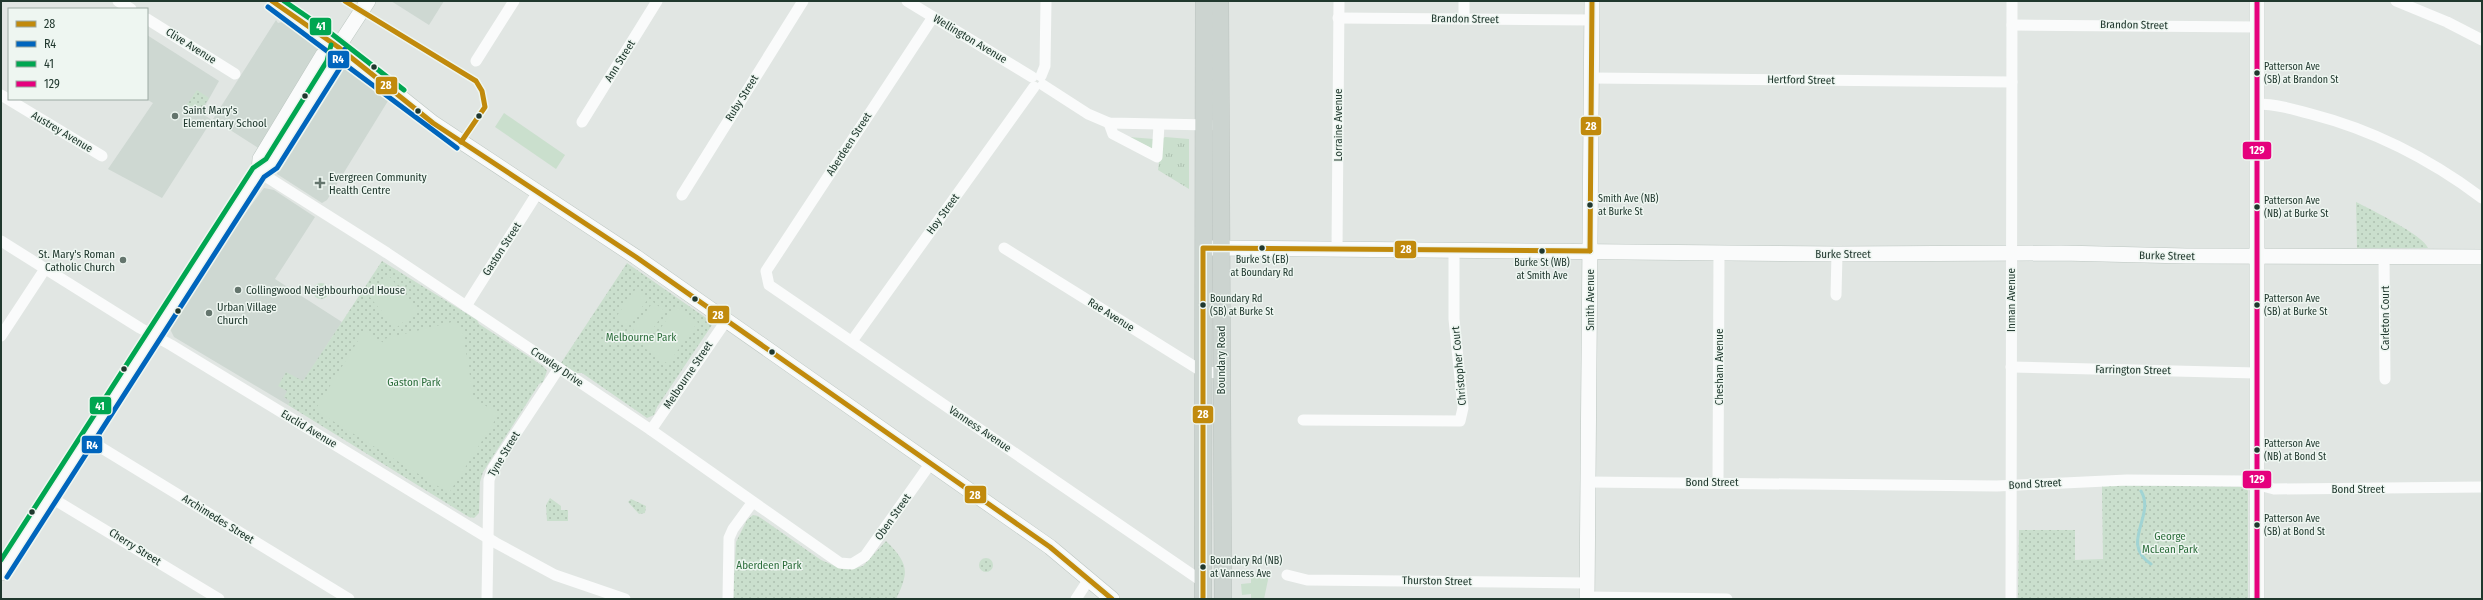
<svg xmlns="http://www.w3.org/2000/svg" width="2483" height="600" viewBox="0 0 2483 600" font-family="'Fira Sans Condensed',sans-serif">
<defs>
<pattern id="grass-tufts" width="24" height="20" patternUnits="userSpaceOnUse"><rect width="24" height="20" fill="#cadfcd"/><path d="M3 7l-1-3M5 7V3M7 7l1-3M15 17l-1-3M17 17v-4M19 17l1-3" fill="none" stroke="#adc0b0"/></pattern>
<pattern id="park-dots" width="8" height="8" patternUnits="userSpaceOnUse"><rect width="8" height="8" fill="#cadfcd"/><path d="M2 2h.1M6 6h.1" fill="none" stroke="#adc0b0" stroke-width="1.8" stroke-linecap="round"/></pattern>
</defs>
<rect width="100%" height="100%" fill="#e1e6e3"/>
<g fill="#ced8d2">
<path d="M391,1H444L429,25Z"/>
<path d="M276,20L278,23L286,21L317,41L321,49L260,149L213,119Z"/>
<path d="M147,35L219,81L201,113L212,120L162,198L108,169L153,103L146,99Z"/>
<path d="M345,68L391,96L327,200L322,203L277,174L276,167L337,73Z"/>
<path d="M264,188L274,190L315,217L275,279L342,322L288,405L174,337L170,329L222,245Z"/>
</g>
<g fill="url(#grass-tufts)">
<path d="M1129,137L1154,139L1153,149Z"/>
<path d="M1165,137L1189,139V189L1158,170L1162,139Z"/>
</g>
<g fill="url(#park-dots)">
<path d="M197,90L209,98L198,114L186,106Z"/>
<path d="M2356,202C2370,209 2423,235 2428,248H2357Z"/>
<path d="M382,261L477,320L479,324L543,366L547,371L543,382L539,384L483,472L480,482L479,513L474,518L469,517L288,405L290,401L284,397L287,391L278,386L286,372L303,381Z"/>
<path d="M627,263L709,320L712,325L657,407L654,415L647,418L582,373H576L561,363Z"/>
<circle cx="321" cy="291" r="8"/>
<path d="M2102,485L2245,487L2248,491V599H2018L2019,530H2075V560L2103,559Z"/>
<path d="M550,498L561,506V510H568V521H547L546,505Z"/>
<path d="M631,499L646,506L645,513L639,514L628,502Z"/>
<path d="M753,515L758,516L821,560L842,569H852L863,566L886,541C908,563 910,571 896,599H733L736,542L747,520Z"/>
<circle cx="986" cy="565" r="7"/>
</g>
<g fill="#cadfcd">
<path d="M504,113L565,155L556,169L495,127Z"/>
<path d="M389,276L418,310L396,328L367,294Z"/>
<path d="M635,290L648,299L628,326L616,317Z"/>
<path d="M653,302L665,311L646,339L633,330Z"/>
<path d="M676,306L698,322L668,364L646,349Z"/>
<path d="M452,322L462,328L473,394L468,395L499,414L449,493L315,410L364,331L384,343V339Z"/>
<path d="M1269,575L1264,599H1251V594L1242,595L1241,584L1251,583V576Z"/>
</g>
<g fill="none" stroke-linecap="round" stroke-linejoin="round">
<path stroke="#a1d4d4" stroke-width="3" d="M2141,491C2156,516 2119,543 2151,564"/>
<defs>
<g id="secondary">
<path d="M338,47L433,123L636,257L1050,547L1112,599"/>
<path d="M259,172L260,159L323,55L338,47"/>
<path d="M1210,248L1837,254L2061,253L2186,256L2482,257"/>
<path d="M1,573L259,172L271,164L334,64L338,47L368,1"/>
<path d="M1587,599L1592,1"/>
<path d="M2257,599V1"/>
</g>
<g id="primary">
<path d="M1220,1L1223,599"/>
<path d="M1203,599L1204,1"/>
</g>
</defs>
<use href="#secondary" stroke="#bcc6c1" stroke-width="16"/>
<use href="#primary" stroke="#bbc3bf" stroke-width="18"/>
<g stroke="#fafbfb" stroke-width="11">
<path d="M118,1L131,9"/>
<path d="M272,1L338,47"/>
<path d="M907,1L1032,77"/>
<path d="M2396,1L2447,22L2482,40"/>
<path d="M933,17L766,271L769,285L1203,582"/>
<path d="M1338,18L1592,20"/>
<path d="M147,19L235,74"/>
<path d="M1464,19V1"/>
<path d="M2012,25L2257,27"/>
<path d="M476,61L514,1"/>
<path d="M1041,76L1045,66L1046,1"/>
<path d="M1591,78L2012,82"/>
<path d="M1043,85L1088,114L1109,123L1210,125"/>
<path d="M1,95L102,156"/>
<path d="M2257,104C2275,104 2293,109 2311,114C2373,130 2430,159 2482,198"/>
<path d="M582,122L657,1"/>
<path d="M1109,123L1113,134L1157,157L1159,125"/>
<path d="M259,172L387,253L651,430L840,563L852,564L865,556L930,464"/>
<path d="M682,195L803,1"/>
<path d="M1,241L140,328L171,345L496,543L555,575L625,599"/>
<path d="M1004,248L1203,372L1221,373"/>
<path d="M1337,249L1339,1"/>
<path d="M2384,256L2385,379"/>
<path d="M1836,295L1837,254"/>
<path d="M466,306L538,192"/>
<path d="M1,336L45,269"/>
<path d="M852,341L1034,87"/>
<path d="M2011,367L2256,373"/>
<path d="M1303,420L1460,421L1463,408L1454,319V250"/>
<path d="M651,430L726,321"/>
<path d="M87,439L349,599"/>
<path d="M1588,482L1997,486L2127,480L2244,481L2274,489L2482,487"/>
<path d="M1718,482L1719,252"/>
<path d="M50,497L219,599"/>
<path d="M1287,575L1307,580L1587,583"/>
<path d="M1587,597L1727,599"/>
<path d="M487,599L489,480L493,468L559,368"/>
<path d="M728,599L729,538L733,529L752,503"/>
<path d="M1076,599L1089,579"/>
<path d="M2011,599L2012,1"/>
</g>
<use href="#secondary" stroke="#fafbfb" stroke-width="15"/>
<use href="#primary" stroke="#ccd4d0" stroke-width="17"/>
<defs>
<g id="bus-1">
<path d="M272,1L338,47L433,123L636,257L1050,547L1112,599"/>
<path d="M345,1L476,81L482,91L485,107L461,142"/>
<path d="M1590,251L1592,1"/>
<path d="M1203,599V248L1590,251"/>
</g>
<g id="bus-2">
<path d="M268,7L457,148"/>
<path d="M7,577L264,177L277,168L340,68L345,49"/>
</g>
<g id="bus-3">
<path d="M284,1L328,31L404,90"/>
<path d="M1,560L253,168L266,159L327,61L331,45"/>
</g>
<path id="bus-4" d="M2257,1V599"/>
</defs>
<use href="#bus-1" stroke="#eef6f1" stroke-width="8"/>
<use href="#bus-2" stroke="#eef6f1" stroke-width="8"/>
<use href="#bus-3" stroke="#eef6f1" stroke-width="8"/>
<use href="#bus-4" stroke="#eef6f1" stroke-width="8"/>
<use href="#bus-1" stroke="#c18a0c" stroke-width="5"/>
<use href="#bus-2" stroke="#0065bd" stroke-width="5"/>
<use href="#bus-3" stroke="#00a651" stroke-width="5"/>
<use href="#bus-4" stroke="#e5007d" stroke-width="5"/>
</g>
<g fill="#20382e" stroke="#eef6f1" stroke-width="1.5">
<circle cx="374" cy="67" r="3.5"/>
<circle cx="2257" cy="73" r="3.5"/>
<circle cx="305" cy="96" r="3.5"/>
<circle cx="418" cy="111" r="3.5"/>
<circle cx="479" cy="116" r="3.5"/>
<circle cx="1590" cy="205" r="3.5"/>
<circle cx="2257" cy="207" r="3.5"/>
<circle cx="1262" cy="248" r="3.5"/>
<circle cx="1542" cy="251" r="3.5"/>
<circle cx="695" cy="299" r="3.5"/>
<circle cx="1203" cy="305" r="3.5"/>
<circle cx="2257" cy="305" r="3.5"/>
<circle cx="178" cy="311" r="3.5"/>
<circle cx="772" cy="352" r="3.5"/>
<circle cx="124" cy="369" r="3.5"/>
<circle cx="2257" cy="450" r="3.5"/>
<circle cx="32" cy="512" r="3.5"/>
<circle cx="2257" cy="525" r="3.5"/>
<circle cx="1203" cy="567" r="3.5"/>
</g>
<g fill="#64756d" stroke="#eef6f1" stroke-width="1.5">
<circle cx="175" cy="116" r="4"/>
<path d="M318 177h4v4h4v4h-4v4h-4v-4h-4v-4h4z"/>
<circle cx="123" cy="260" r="4"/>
<circle cx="238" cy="290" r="4"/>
<circle cx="209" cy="313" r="4"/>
</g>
<g text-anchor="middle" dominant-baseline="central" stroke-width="3" stroke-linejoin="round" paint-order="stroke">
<g font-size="10" fill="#20382e" stroke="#eef6f1" text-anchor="start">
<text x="2264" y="67">Patterson Ave<tspan x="2264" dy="13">(SB) at Brandon St</tspan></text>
<text x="1598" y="199">Smith Ave (NB)<tspan x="1598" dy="13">at Burke St</tspan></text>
<text x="2264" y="201">Patterson Ave<tspan x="2264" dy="13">(NB) at Burke St</tspan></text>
<text x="1262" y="260" text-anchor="middle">Burke St (EB)<tspan x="1262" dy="13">at Boundary Rd</tspan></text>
<text x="1542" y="263" text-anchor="middle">Burke St (WB)<tspan x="1542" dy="13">at Smith Ave</tspan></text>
<text x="1210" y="299">Boundary Rd<tspan x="1210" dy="13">(SB) at Burke St</tspan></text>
<text x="2264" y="299">Patterson Ave<tspan x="2264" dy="13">(SB) at Burke St</tspan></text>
<text x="2264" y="444">Patterson Ave<tspan x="2264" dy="13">(NB) at Bond St</tspan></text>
<text x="2264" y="519">Patterson Ave<tspan x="2264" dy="13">(SB) at Bond St</tspan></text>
<text x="1210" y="561">Boundary Rd (NB)<tspan x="1210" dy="13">at Vanness Ave</tspan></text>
</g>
<g font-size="11" fill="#20382e" stroke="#eef6f1">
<text transform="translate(1465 19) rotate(1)">Brandon Street</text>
<text transform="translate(2134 25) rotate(1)">Brandon Street</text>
<text transform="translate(970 39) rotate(31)">Wellington Avenue</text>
<text transform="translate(191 46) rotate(32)">Clive Avenue</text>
<text transform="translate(620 61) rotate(-58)">Ann Street</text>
<text transform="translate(1801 80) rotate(1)">Hertford Street</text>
<text transform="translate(742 98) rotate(-58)">Ruby Street</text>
<text transform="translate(1338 125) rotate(-90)">Lorraine Avenue</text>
<text transform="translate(62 132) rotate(31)">Austrey Avenue</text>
<text transform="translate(849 144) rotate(-57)">Aberdeen Street</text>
<text transform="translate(943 214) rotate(-54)">Hoy Street</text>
<text transform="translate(502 249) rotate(-57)">Gaston Street</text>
<text x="1843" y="254">Burke Street</text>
<text transform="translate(2167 256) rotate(1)">Burke Street</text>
<text transform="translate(1590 300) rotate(-90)">Smith Avenue</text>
<text transform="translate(2011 300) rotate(-90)">Inman Avenue</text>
<text transform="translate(1111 315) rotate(32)">Rae Avenue</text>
<text transform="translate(2385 318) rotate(-90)">Carleton Court</text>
<text transform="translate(1221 360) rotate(-90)">Boundary Road</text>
<text transform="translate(1459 366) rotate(-95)">Christopher Court</text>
<text transform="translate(557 367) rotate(34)">Crowley Drive</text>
<text transform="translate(1719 367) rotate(-90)">Chesham Avenue</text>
<text transform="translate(2133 370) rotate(1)">Farrington Street</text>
<text transform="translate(688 375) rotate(-56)">Melbourne Street</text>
<text transform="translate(309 429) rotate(31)">Euclid Avenue</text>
<text transform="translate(980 429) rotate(34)">Vanness Avenue</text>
<text transform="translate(504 454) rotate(-59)">Tyne Street</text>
<text x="1712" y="482">Bond Street</text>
<text transform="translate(2035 484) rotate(-3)">Bond Street</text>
<text x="2358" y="489">Bond Street</text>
<text transform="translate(893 517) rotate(-55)">Oben Street</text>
<text transform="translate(218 519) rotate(32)">Archimedes Street</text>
<text transform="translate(135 547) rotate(32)">Cherry Street</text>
<text transform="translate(1437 581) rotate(1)">Thurston Street</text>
</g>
<g font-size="11" fill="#20382e" stroke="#eef6f1" text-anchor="start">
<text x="183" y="110">Saint Mary's<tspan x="183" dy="13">Elementary School</tspan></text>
<text x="329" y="177">Evergreen Community<tspan x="329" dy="13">Health Centre</tspan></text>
<text x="115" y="254" text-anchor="end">St. Mary's Roman<tspan x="115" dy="13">Catholic Church</tspan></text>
<text x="246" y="290">Collingwood Neighbourhood House</text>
<text x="217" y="307">Urban Village<tspan x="217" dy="13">Church</tspan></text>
</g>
<g font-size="11" fill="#2c6d3b" stroke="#eef6f1">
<text x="641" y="337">Melbourne Park</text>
<text x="414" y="382">Gaston Park</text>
<text x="2170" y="536">George<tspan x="2170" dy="13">McLean Park</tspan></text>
<text x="769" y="565">Aberdeen Park</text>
</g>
</g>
<g stroke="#eef6f1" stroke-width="1.5">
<rect x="309" y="17" width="23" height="19" rx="4" fill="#00a651"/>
<rect x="327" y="50" width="23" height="19" rx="4" fill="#0065bd"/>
<rect x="375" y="76" width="23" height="19" rx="4" fill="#c18a0c"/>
<rect x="1580" y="116" width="22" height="20" rx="4" fill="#c18a0c"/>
<rect x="2242" y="141" width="30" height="19" rx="4" fill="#e5007d"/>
<rect x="1394" y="240" width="23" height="19" rx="4" fill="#c18a0c"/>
<rect x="707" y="305" width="23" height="19" rx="4" fill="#c18a0c"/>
<rect x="89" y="396" width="23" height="19" rx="4" fill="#00a651"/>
<rect x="1192" y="405" width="22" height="19" rx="4" fill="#c18a0c"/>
<rect x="81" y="435" width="22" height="19" rx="4" fill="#0065bd"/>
<rect x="2242" y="470" width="30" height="19" rx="4" fill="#e5007d"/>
<rect x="964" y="485" width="23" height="19" rx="4" fill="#c18a0c"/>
</g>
<g font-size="11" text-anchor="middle" font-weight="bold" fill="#fff">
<text x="321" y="30">41</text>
<text x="338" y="63">R4</text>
<text x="386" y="89">28</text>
<text x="1591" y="130">28</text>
<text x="2257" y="154">129</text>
<text x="1406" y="253">28</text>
<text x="718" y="319">28</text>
<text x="100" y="410">41</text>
<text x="1203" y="418">28</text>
<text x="92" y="449">R4</text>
<text x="2257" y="483">129</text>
<text x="975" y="499">28</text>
</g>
<rect width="2483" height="600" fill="none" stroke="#20382e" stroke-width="4"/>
<rect x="8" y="8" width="140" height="92" fill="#eef6f1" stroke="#9caaa3"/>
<rect x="16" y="21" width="20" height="6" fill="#c18a0c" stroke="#9caaa3"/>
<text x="44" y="28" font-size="12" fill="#20382e">28</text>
<rect x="16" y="41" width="20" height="6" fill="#0065bd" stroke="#9caaa3"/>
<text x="44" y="48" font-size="12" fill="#20382e">R4</text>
<rect x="16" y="61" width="20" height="6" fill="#00a651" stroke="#9caaa3"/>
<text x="44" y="68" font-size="12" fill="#20382e">41</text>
<rect x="16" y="81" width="20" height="6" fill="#e5007d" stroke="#9caaa3"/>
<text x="44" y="88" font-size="12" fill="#20382e">129</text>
</svg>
